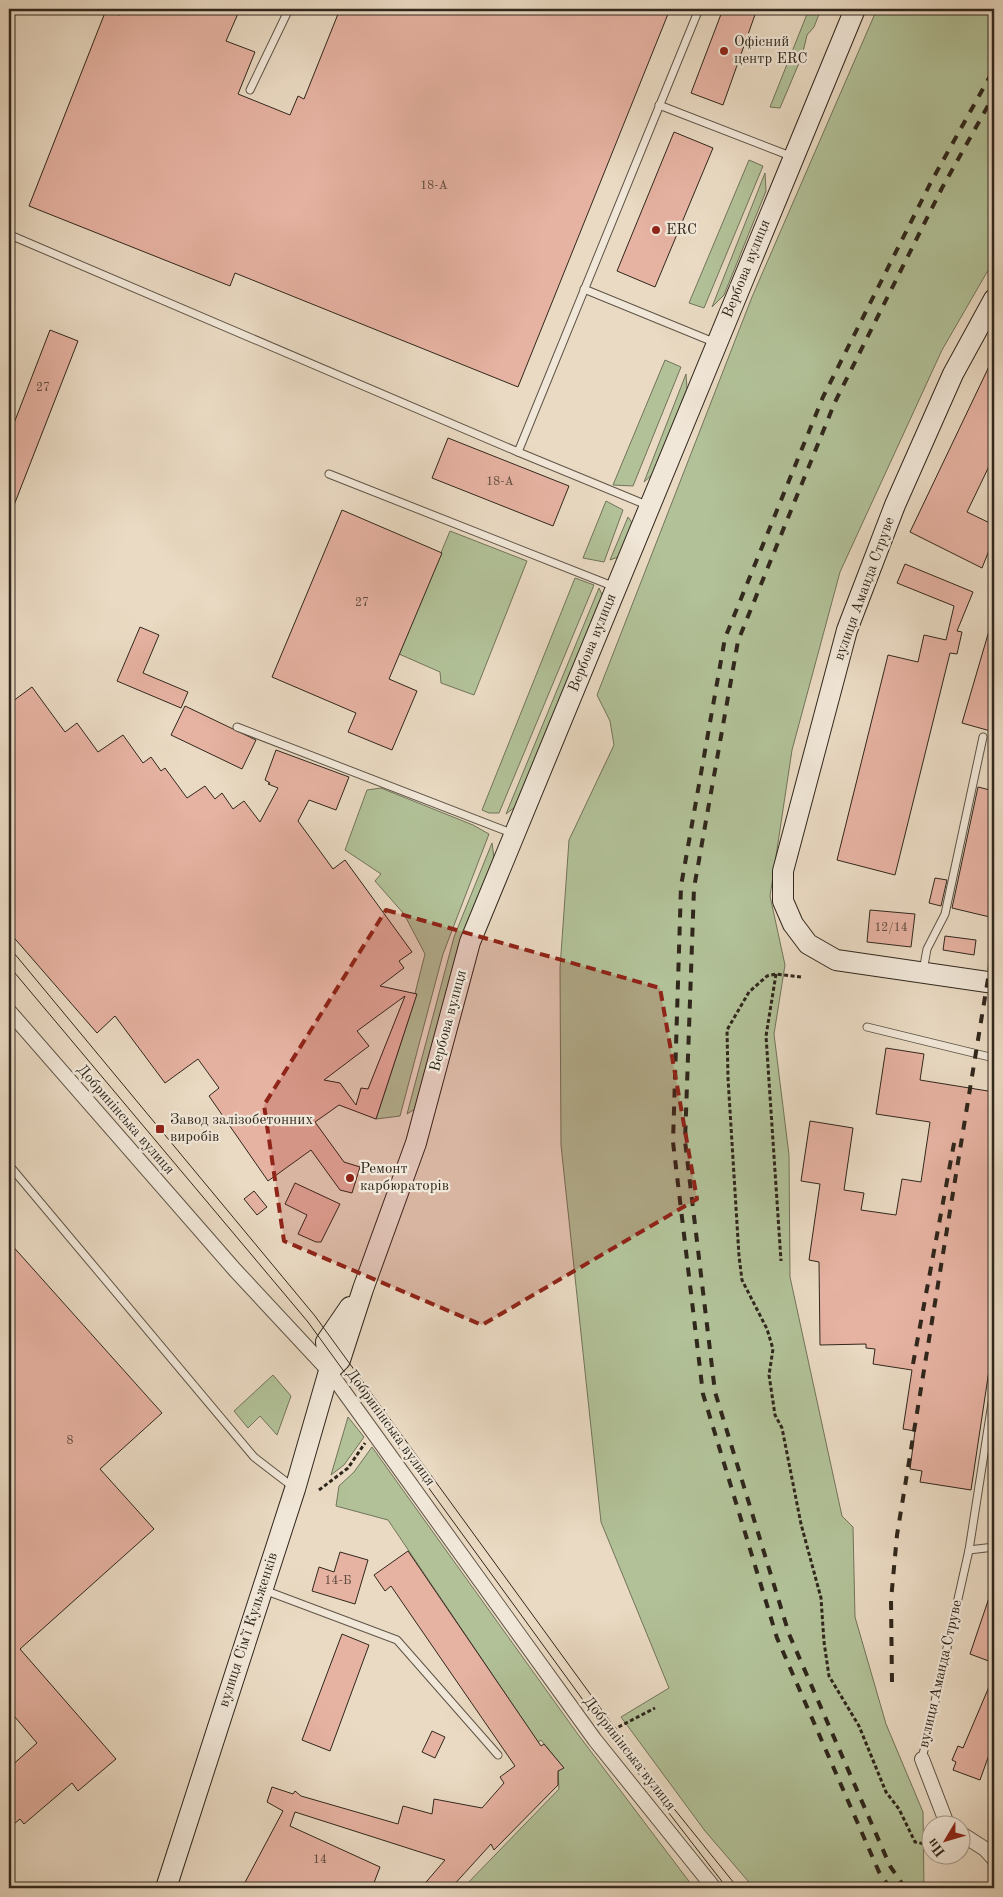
<svg xmlns="http://www.w3.org/2000/svg" width="1003" height="1897" viewBox="0 0 1003 1897" font-family="'Old Standard TT',serif">
<rect width="100%" height="100%" fill="#eadac3"/>
<filter id="stains"><feTurbulence type="fractalNoise" baseFrequency=".004" numOctaves="4"/><feColorMatrix values="0 0 0 0 .2 0 0 0 0 .09 0 0 0 0 .02 0 0 0 .5 -.17"/></filter>
<radialGradient id="worn" r=".72"><stop offset=".6" stop-color="#630" stop-opacity="0"/><stop offset="1" stop-color="#630" stop-opacity=".3"/></radialGradient>
<g fill="#b2c198" stroke="#71745a">
<path d="M809,9H821L814,27L807,35L802,56L780,108L770,107Z"/>
<path d="M877,9H994V260L942,350L840,572L792,750L770,896L785,965L774,1034L789,1155L790,1277L842,1516L853,1527L855,1617L886,1724L923,1812L924,1888H754L705,1831L621,1717L669,1688L601,1522L561,1145L560,968L569,840L614,745L610,721L597,695L752,297Z"/>
<path d="M749,160L763,166L704,308L689,303Z"/>
<path d="M765,173L766,191L724,295L712,307Z"/>
<path d="M665,360L681,367L633,486L613,485Z"/>
<path d="M686,374L687,389L654,473L644,482Z"/>
<path d="M606,501L623,510L604,562L583,558Z"/>
<path d="M628,517L633,524L618,557L610,560Z"/>
<path d="M450,531L527,561L474,695L441,683L440,672L399,654Z"/>
<path d="M575,578L594,585L499,813H489L482,810Z"/>
<path d="M599,588L603,597L515,807L506,814Z"/>
<path d="M381,788L473,825L489,834L443,954L400,1116L376,1119L408,1021L425,954L404,914L375,881L381,874L345,850L367,790Z"/>
<path d="M492,843L494,858L415,1109L407,1114L454,937Z"/>
<path d="M273,1375L291,1396L277,1435L260,1416L248,1428L234,1411Z"/>
<path d="M348,1417L364,1437L344,1465L331,1475Z"/>
<path d="M372,1447L577,1733L694,1888H463L559,1789L558,1771L563,1767L541,1740L538,1742L388,1520L336,1506L339,1486L354,1472Z"/>
</g>
<g fill="#e6b2a2" stroke="#30271c" fill-rule="evenodd">
<path d="M123,9H240L226,41L255,52L238,94L290,115L298,96L304,99L340,9H670L518,387L235,273L230,286L29,206L106,10L120,15Z"/>
<path d="M723,9H757L723,105L691,93Z"/>
<path d="M674,132L713,148L655,287L617,271Z"/>
<path d="M50,330L78,341L9,518V436Z"/>
<path d="M994,356V456L967,512L994,525V538L982,568L910,532Z"/>
<path d="M448,438L569,486L553,526L432,478Z"/>
<path d="M342,510L442,553L389,679L417,691L392,750L348,732L356,713L272,677Z"/>
<path d="M905,564L973,592L957,631L962,632L957,654L950,653L895,875L837,860L888,655L918,662L924,635L946,640L954,606L897,583Z"/>
<path d="M991,624H994V732L962,723Z"/>
<path d="M140,627L159,635L143,673L188,692L181,708L117,681Z"/>
<path d="M32,687L65,732L77,723L98,752L123,735L143,763L151,757L161,771L165,768L187,798L205,786L215,799L222,793L233,809L244,801L260,822L278,788L268,784L270,783L265,780L276,750L349,777L336,810L309,800L298,821L333,869L345,860L412,952L399,961L404,968L380,986L417,994L376,1119L339,1105L315,1122L344,1162L360,1167L352,1193L340,1190L311,1150L268,1181L209,1096L219,1088L198,1059L165,1083L115,1016L97,1033L9,932V704ZM405,996L368,1089L361,1088L356,1105L340,1083L324,1080L369,1046L357,1031Z"/>
<path d="M185,706L256,740L242,769L171,735Z"/>
<path d="M978,787L994,791V918L952,908Z"/>
<path d="M935,878L947,880L941,906L929,903Z"/>
<path d="M870,910L915,914L911,947L867,942Z"/>
<path d="M945,936L976,940L974,955L943,950Z"/>
<path d="M886,1048L924,1054L920,1080L994,1092V1337L971,1490L920,1482L922,1471L910,1469L915,1431L903,1429L912,1370L873,1364L875,1349L866,1348V1344L820,1345L819,1262L809,1260L820,1184L801,1181L810,1121L853,1128L844,1190L864,1193L861,1210L896,1215L902,1179L921,1182L930,1122L876,1114Z"/>
<path d="M295,1183L340,1204L321,1242H316L298,1234L307,1215L285,1204Z"/>
<path d="M254,1191L267,1207L257,1215L244,1199Z"/>
<path d="M9,1242L162,1413L100,1469L154,1529L20,1649L116,1759L78,1791L72,1783L24,1824L20,1819L9,1828V1768L37,1743L9,1710Z"/>
<path d="M408,1551L541,1746L544,1744L564,1768L558,1771V1785L494,1850L491,1844L451,1888H421L445,1860L295,1812L290,1826L380,1867L372,1888H242L283,1811L267,1802L272,1787L293,1794L295,1791L301,1796L398,1824L403,1806L432,1814L434,1799L482,1808L504,1783L500,1777L515,1766L391,1586L385,1591L374,1575Z"/>
<path d="M340,1552L368,1560L355,1604L312,1591L319,1567L334,1572Z"/>
<path d="M992,1589L994,1590V1663L970,1654Z"/>
<path d="M342,1634L369,1645L330,1751L302,1740Z"/>
<path d="M994,1675V1741L980,1780L953,1770L956,1762L952,1760L958,1746L963,1748Z"/>
<path d="M432,1731L445,1737L435,1758L422,1752Z"/>
</g>
<g fill="none" stroke-linecap="round" stroke-linejoin="round">
<defs>
<g id="lane">
<path d="M250,90L289,9"/>
<path d="M659,105L793,157"/>
<path d="M10,235L518,452L649,506"/>
<path d="M584,289L716,343"/>
<path d="M518,452L699,9"/>
<path d="M329,474L615,587"/>
<path d="M237,727L514,834"/>
<path d="M923,971L927,949L945,914L983,737"/>
<path d="M867,1027L994,1058"/>
<path d="M9,1165L254,1457L293,1487"/>
<path d="M969,1550L994,1547"/>
<path d="M264,1590L397,1640L498,1755"/>
<path d="M922,1759L969,1550L994,1390"/>
<path d="M9,1886L11,1888"/>
</g>
<g id="street">
<path d="M9,1011L235,1270L329,1371L595,1740L714,1888"/>
<path d="M922,1759L947,1824"/>
<path d="M960,1833L985,1849L994,1859"/>
</g>
<g id="secondary">
<path d="M994,299L953,374L895,505L847,630L783,871V901L793,924L808,944L836,960L994,983"/>
<path d="M329,1371L340,1360L363,1289L416,1143L470,942L855,9"/>
<path d="M166,1888L295,1489L329,1371L326,1342L350,1307"/>
</g>
</defs>
<use href="#lane" stroke="#5e5446" stroke-width="9"/>
<use href="#street" stroke="#5e5446" stroke-width="16"/>
<use href="#secondary" stroke="#30271c" stroke-width="22"/>
<g stroke="#30271c" stroke-width="3" stroke-dasharray="4 2.5" stroke-linecap="butt">
<path d="M776,974L766,1036L781,1261"/>
<path d="M801,977L776,974L767,976L749,992L727,1030L728,1078L739,1256L742,1280L767,1329L773,1349L769,1375L775,1415L782,1428L801,1524L821,1598L824,1642L829,1676L859,1726L886,1792L899,1809L915,1842L930,1845"/>
<path d="M319,1490L348,1468L365,1443"/>
<path d="M607,1733L655,1708"/>
</g>
<use href="#lane" stroke="#f1e7d8" stroke-width="7"/>
<use href="#street" stroke="#f1e7d8" stroke-width="14"/>
<use href="#secondary" stroke="#f1e7d8" stroke-width="20"/>
<g stroke="#30271c" stroke-width="1">
<path d="M9,947L315,1316L671,1805L738,1888"/>
<path d="M9,966L308,1322L607,1733L727,1888"/>
</g>
<g stroke="#30271c" stroke-width="4" stroke-dasharray="9 9" stroke-linecap="butt">
<path d="M913,1364L955,1138"/>
<path d="M892,1682L891,1600L897,1535L994,942"/>
<path d="M890,1888L879,1872L777,1638L703,1394L673,1142L681,886L725,638L823,397L931,182L994,69"/>
<path d="M905,1888L890,1866L789,1634L715,1392L685,1141L694,888L738,641L835,402L942,188L994,95"/>
</g>
</g>
<path fill="#8f2418" fill-opacity="0.2" stroke="#8f2418" stroke-width="4" stroke-dasharray="10 6" stroke-linejoin="round" d="M386,910L660,988L697,1199L482,1325L284,1241L264,1105Z"/>
<g fill="#8f2418" stroke="#f1e7d8" stroke-width="2">
<circle cx="724" cy="51" r="5"/>
<circle cx="656" cy="230" r="5"/>
<rect x="155" y="1124" width="10" height="10" rx="2.5"/>
<circle cx="350" cy="1178" r="5"/>
</g>
<g text-anchor="middle" dominant-baseline="central" stroke-width="4.5" stroke-linejoin="round" paint-order="stroke">
<g font-size="12" fill="#5e4a3e">
<text x="434" y="186">18-А</text>
<text x="43" y="388">27</text>
<text x="500" y="482">18-А</text>
<text x="362" y="603">27</text>
<text x="891" y="928">12/14</text>
<text x="70" y="1441">8</text>
<text x="338" y="1581">14-Б</text>
<text x="320" y="1860">14</text>
</g>
<g font-size="15" fill="#30271c" stroke="#f1e7d8" text-anchor="start">
<text x="734" y="42">Офісний<tspan x="734" dy="17">центр ERC</tspan></text>
<text x="666" y="230">ERC</text>
<text x="170" y="1120">Завод залізобетонних<tspan x="170" dy="17">виробів</tspan></text>
<text x="360" y="1169">Ремонт<tspan x="360" dy="17">карбюраторів</tspan></text>
</g>
<g font-size="15" fill="#30271c" stroke="#f1e7d8">
<text transform="translate(747 269) rotate(-68)">Вербова вулиця</text>
<text transform="translate(865 589) rotate(-70)">вулиця Аманда Струве</text>
<text transform="translate(593 643) rotate(-68)">Вербова вулиця</text>
<text transform="translate(449 1021) rotate(-75)">Вербова вулиця</text>
<text transform="translate(125 1120) rotate(49)">Добринінська вулиця</text>
<text transform="translate(390 1428) rotate(54)">Добринінська вулиця</text>
<text transform="translate(249 1630) rotate(-72)">вулиця Сімʼї Кульженків</text>
<text transform="translate(941 1674) rotate(-77)">вулиця Аманда Струве</text>
<text transform="translate(629 1754) rotate(52)">Добринінська вулиця</text>
</g>
</g>
<rect width="1003" height="1897" fill="none" stroke="#eadac3" stroke-width="30"/>
<rect x="10" y="10" width="983" height="1877" fill="none" stroke="#30271c" stroke-width="2.5"/>
<rect x="15" y="15" width="973" height="1867" fill="none" stroke="#30271c"/>
<g transform="translate(946 1840) rotate(232)"><circle r="24" fill="#f1e7d8" stroke="#a49a8d"/>
<path d="M0-4L9 19L0 12L-9 19Z" fill="#8f2418"/>
<text y="-8" font-size="14" font-weight="bold" text-anchor="middle" fill="#30271c">Пн</text>
</g>
<rect width="100%" height="100%" filter="url(#stains)"/>
<rect width="100%" height="100%" fill="url(#worn)"/>
</svg>
